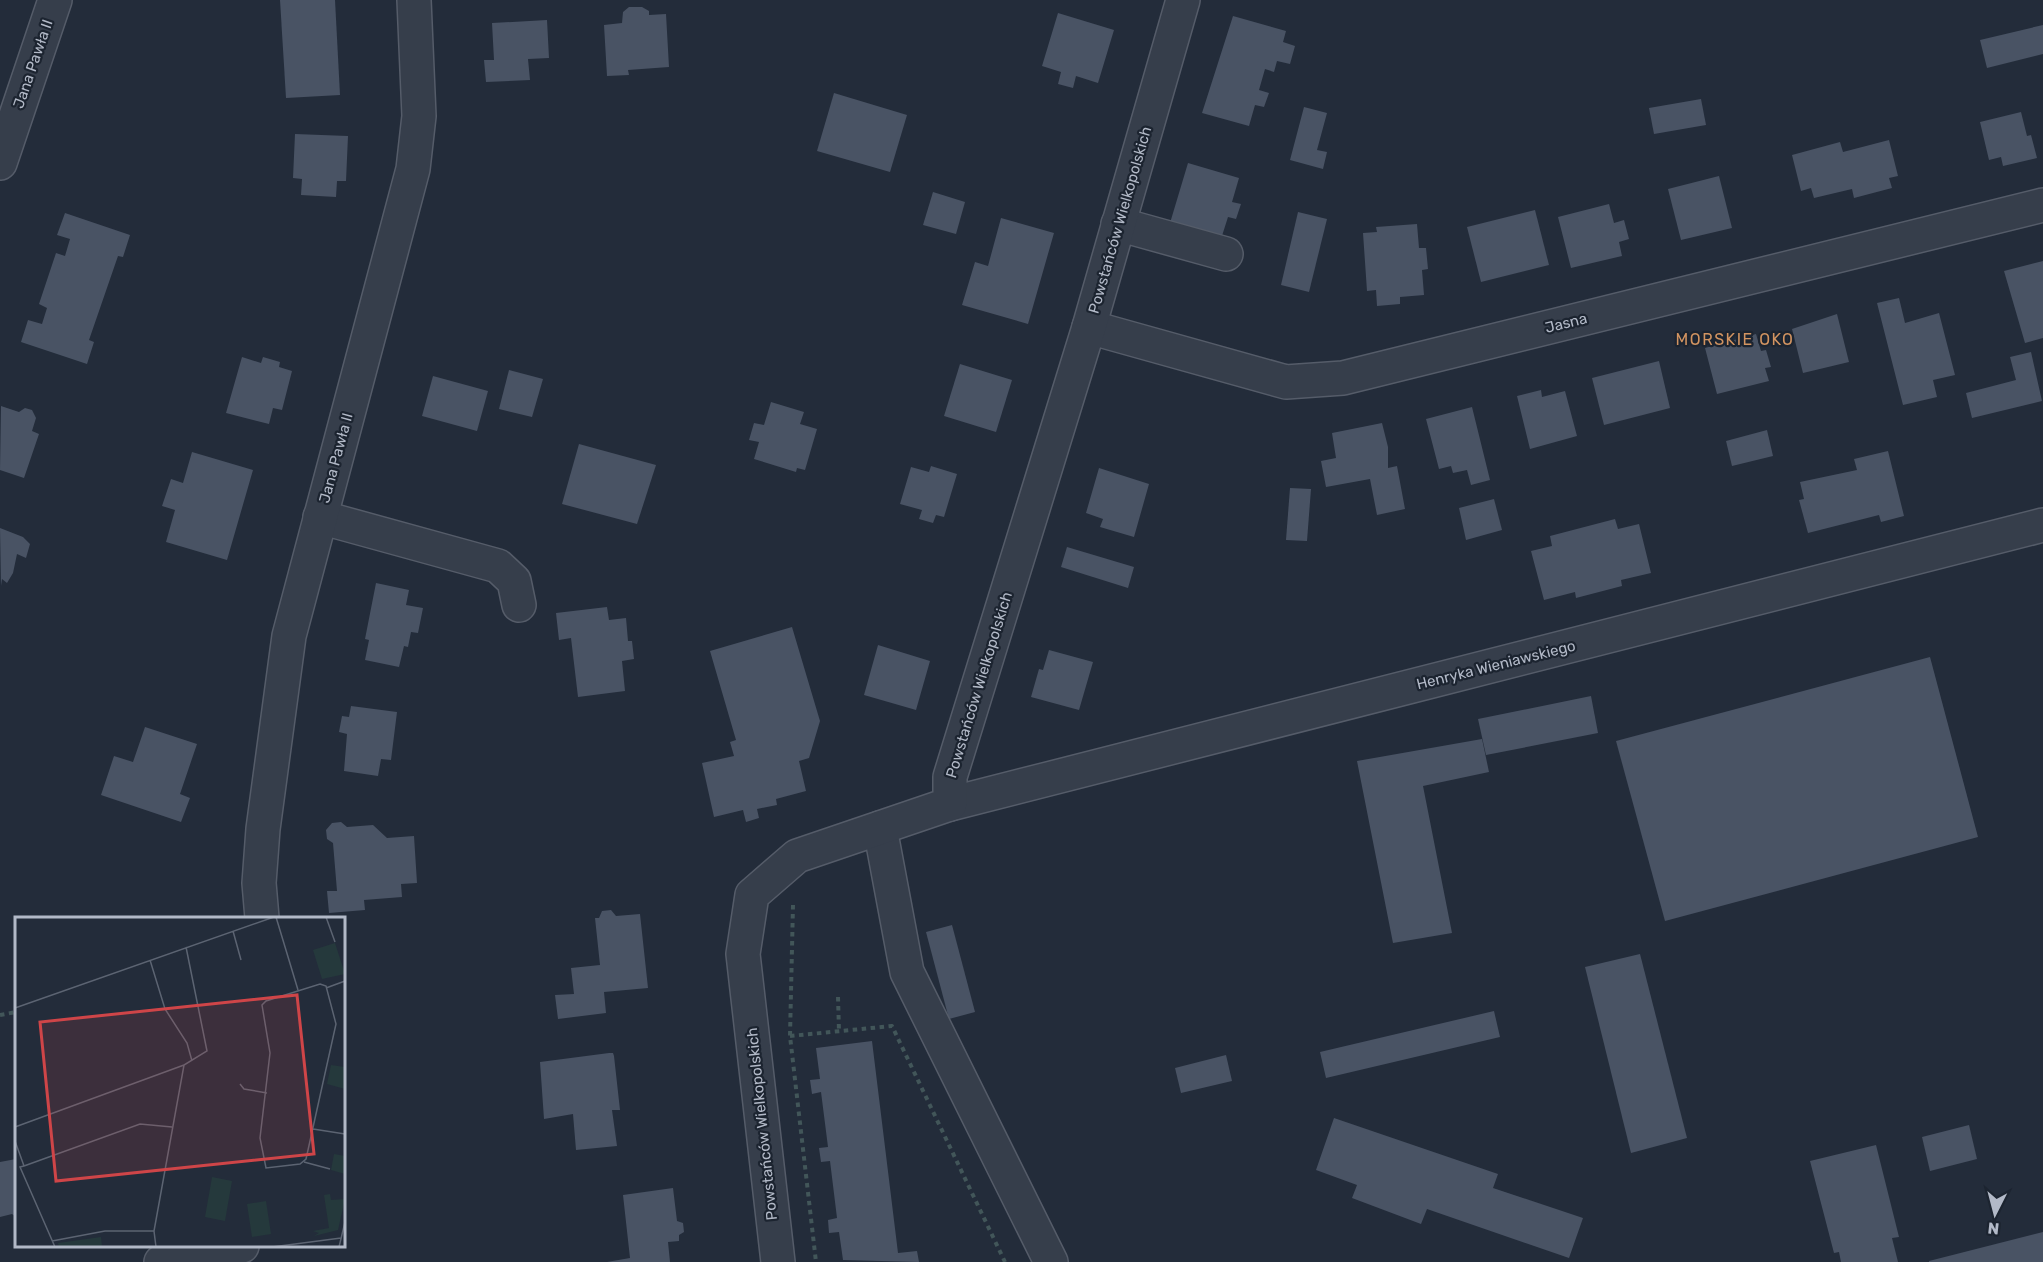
<svg xmlns="http://www.w3.org/2000/svg" width="2043" height="1262" viewBox="0 0 2043 1262" font-family="Rubik,sans-serif">
<rect width="100%" height="100%" fill="#232c3a"/>
<g fill="#495364">
<path d="M280,0H335L340,95L286,98Z"/>
<path d="M629,7H642L649,11V15L666,14L669,67L628,70L629,75L607,76L604,25L622,23L623,12Z"/>
<path d="M1058,13L1114,30L1098,83L1076,76L1073,88L1058,84L1061,72L1042,66Z"/>
<path d="M1233,16L1286,31L1283,42L1295,46L1290,64L1277,61L1274,72L1265,69L1259,90L1269,93L1264,107L1255,105L1249,126L1202,113Z"/>
<path d="M547,20L549,58L528,59L530,80L486,82L484,60H494L492,23Z"/>
<path d="M2043,25V54L1987,68L1980,40Z"/>
<path d="M834,93L907,115L890,172L817,151Z"/>
<path d="M1701,99L1706,125L1654,134L1649,108Z"/>
<path d="M1304,107L1327,113L1317,150L1327,152L1323,169L1290,160Z"/>
<path d="M2021,112L2027,136L2031,135L2037,158L2003,166L2001,157L1989,160L1980,122Z"/>
<path d="M295,134L348,136L346,181H337L336,197L301,195L302,179L293,178Z"/>
<path d="M1889,140L1898,176L1889,178L1892,188L1854,198L1852,189L1814,198L1811,188L1801,191L1792,155L1840,142L1843,152Z"/>
<path d="M1188,163L1239,178L1232,202L1241,204L1236,219L1228,217L1221,239L1170,223Z"/>
<path d="M1719,176L1732,228L1681,240L1668,189Z"/>
<path d="M933,192L965,202L956,234L923,225Z"/>
<path d="M1609,204L1614,223L1624,220L1629,239L1619,242L1622,256L1571,268L1558,217Z"/>
<path d="M1535,210L1549,265L1481,282L1467,227Z"/>
<path d="M1298,212L1327,219L1309,292L1281,285Z"/>
<path d="M65,213L130,235L123,257L118,256L89,340L94,342L87,364L21,342L28,320L42,324L47,308L39,304L56,253L65,256L70,239L57,235Z"/>
<path d="M1001,218L1054,233L1028,324L962,305L975,262L988,266Z"/>
<path d="M1417,224L1419,248H1426L1428,269L1422,270L1424,295L1400,297V304L1377,306L1376,290L1367,291L1363,233L1377,232L1376,227Z"/>
<path d="M2043,261V338L2025,343L2004,271Z"/>
<path d="M1899,298L1905,323L1939,313L1955,375L1933,380L1937,397L1903,405L1877,303Z"/>
<path d="M1837,314L1849,362L1803,373L1792,329Z"/>
<path d="M1756,334L1761,351L1766,350L1771,367L1765,368L1769,381L1717,394L1705,348Z"/>
<path d="M2031,352L2042,401L1972,418L1966,393L2016,380L2010,357Z"/>
<path d="M242,357L261,363L263,357L280,362L279,367L292,371L282,410L273,408L269,424L226,413Z"/>
<path d="M1659,361L1670,408L1604,425L1592,378Z"/>
<path d="M960,364L1012,380L996,432L944,416Z"/>
<path d="M509,370L543,379L532,417L499,409Z"/>
<path d="M433,376L488,391L477,431L422,416Z"/>
<path d="M1541,390L1542,397L1565,391L1577,436L1530,449L1517,396Z"/>
<path d="M771,402L804,412L800,424L817,429L805,470L797,468L796,472L754,459L759,442L749,440L754,423L764,425Z"/>
<path d="M1,406L19,412L25,408L32,410L36,418L32,431L39,434L24,478L0,470Z"/>
<path d="M1472,407L1490,480L1471,485L1467,470L1453,473L1451,466L1439,469L1426,419Z"/>
<path d="M1382,423L1388,447V468L1397,466L1405,509L1377,515L1370,479L1326,487L1321,461L1336,458L1332,433Z"/>
<path d="M1767,430L1773,456L1732,466L1726,441Z"/>
<path d="M579,444L656,465L637,524L562,504Z"/>
<path d="M1888,451L1904,516L1881,522L1879,515L1808,533L1799,500L1804,499L1800,482L1857,470L1854,459Z"/>
<path d="M192,452L253,470L227,560L166,542L175,510L162,506L171,479L183,483Z"/>
<path d="M931,466L957,474L944,517L936,515L933,523L919,519L922,510L900,504L911,467L929,472Z"/>
<path d="M1099,468L1149,484L1134,537L1100,527L1103,519L1086,513Z"/>
<path d="M1290,488L1311,489L1307,541L1286,540Z"/>
<path d="M1494,499L1502,530L1466,540L1459,508Z"/>
<path d="M1615,519L1618,529L1639,524L1651,573L1621,580L1622,586L1576,598L1575,592L1544,600L1531,551L1552,546L1550,536Z"/>
<path d="M0,528L23,537L30,544L26,558L17,554L13,573L7,583L2,579L1,586Z"/>
<path d="M1067,547L1134,567L1128,588L1061,567Z"/>
<path d="M376,583L409,590L406,605L423,608L418,633L411,632L408,647L404,646L399,667L365,660L369,640L365,639Z"/>
<path d="M607,607L609,620L626,618L628,641H632L634,659L622,661L625,691L578,697L571,638L559,640L556,613Z"/>
<path d="M792,627L820,721L809,758L799,761L806,791L776,799L777,805L757,809L759,818L746,822L743,810L714,817L702,763L734,756L730,742L736,740L710,651Z"/>
<path d="M878,645L930,661L916,710L864,695Z"/>
<path d="M1049,650L1093,662L1079,710L1031,697L1039,669L1043,670Z"/>
<path d="M1930,657L1978,837L1665,921L1616,741Z"/>
<path d="M1591,696L1598,733L1486,755L1478,719Z"/>
<path d="M351,706L397,712L391,760L381,759L378,776L344,771L347,734L339,732L342,716L349,717Z"/>
<path d="M145,727L197,744L180,794L190,798L181,822L101,795L114,756L133,762Z"/>
<path d="M1482,739L1489,772L1423,786L1452,933L1393,943L1357,761Z"/>
<path d="M341,822L347,827L373,825L387,838L414,836L417,883L401,884L402,897L364,900L365,910L329,913L327,891H337L333,843L327,839L326,830L332,823Z"/>
<path d="M611,910L616,916L640,914L648,988L604,992L606,1013L558,1019L555,995L574,994L571,968L600,965L595,918H599L602,911Z"/>
<path d="M952,925L975,1012L949,1019L926,932Z"/>
<path d="M1640,954L1687,1138L1631,1153L1585,967Z"/>
<path d="M1494,1011L1500,1037L1326,1078L1320,1052Z"/>
<path d="M872,1041L898,1253L917,1251L919,1262L843,1260L839,1232L829,1233L828,1220L837,1218L830,1161L821,1162L819,1148L828,1147L821,1092L812,1094L810,1080L820,1079L816,1048Z"/>
<path d="M609,1053H613L614,1056L620,1110H612L617,1146L576,1150L573,1114L544,1119L540,1062Z"/>
<path d="M1226,1055L1232,1081L1181,1093L1175,1068Z"/>
<path d="M1334,1118L1498,1174L1493,1188L1583,1218L1569,1258L1427,1209L1421,1224L1352,1198L1357,1185L1316,1170Z"/>
<path d="M1969,1125L1977,1159L1930,1171L1922,1137Z"/>
<path d="M1876,1145L1899,1237L1892,1238L1898,1262H1841L1839,1252L1834,1253L1810,1161Z"/>
<path d="M16,1159V1217L12,1214L0,1217V1162Z"/>
<path d="M673,1188L677,1221L683,1223L684,1232L679,1235V1241L668,1242L670,1262H607L630,1258L623,1195Z"/>
<path d="M2043,1232V1262H1929V1261Z"/>
</g>
<g fill="none" stroke-linecap="round" stroke-linejoin="round">
<defs>
<g id="minor">
<path d="M0,163L55,0"/>
<path d="M1118,224L1226,254"/>
<path d="M1089,327L1286,382L1343,378L2043,205"/>
<path d="M320,517L498,566L514,581L519,605"/>
<path d="M950,804L2043,525"/>
<path d="M880,828L907,972L1051,1262"/>
<path d="M262,918L259,883L263,829L289,636L413,169L419,116L414,0"/>
<path d="M161,1262L242,1246"/>
<path d="M778,1262L743,954L752,895L797,856L950,804V777L1089,327L1183,0"/>
</g>
</defs>
<use href="#minor" stroke="#555c69" stroke-width="36"/>
<g stroke="#425659" stroke-width="4" stroke-dasharray="4.5 4.5" stroke-linecap="butt">
<path d="M793,905L790,1036L816,1262"/>
<path d="M838,997L839,1031"/>
<path d="M0,1015L16,1012"/>
<path d="M790,1036L892,1026L1005,1262"/>
</g>
<use href="#minor" stroke="#363e4b" stroke-width="33"/>
</g>
<g text-anchor="middle" dominant-baseline="central" stroke-width="4.5" stroke-linejoin="round" paint-order="stroke">
<g font-size="15" fill="#b2b9c7" stroke="#1c2430">
<text transform="translate(33 64) rotate(-71)">Jana Pawła II</text>
<text transform="translate(1120 220) rotate(-74)">Powstańców Wielkopolskich</text>
<text transform="translate(1566 323) rotate(-14)">Jasna</text>
<text transform="translate(336 458) rotate(-75)">Jana Pawła II</text>
<text transform="translate(1496 665) rotate(-14)">Henryka Wieniawskiego</text>
<text transform="translate(979 685) rotate(-73)">Powstańców Wielkopolskich</text>
<text transform="translate(762 1124) rotate(-96)">Powstańców Wielkopolskich</text>
</g>
<g font-size="16" letter-spacing="1.5" fill="#d29461" stroke="#1c2430">
<text x="1735" y="339">MORSKIE OKO</text>
</g>
</g>
<g transform="translate(15 917)">
<rect width="330" height="330" fill="#232c3a"/>
<path d="M320,26L330,57L307,62L298,33ZM316,148L330,150V172L312,167ZM319,237L330,239V257L316,253ZM197,260L217,264L210,304L190,300ZM315,277L316,283L330,282L323,313L299,319L304,316L298,314L314,311L309,278ZM251,284L256,317L237,320L232,287ZM86,320L87,330H44L43,326Z" fill="#25393c"/>
<path fill="none" stroke="#5c6472" stroke-width="1.5" d="M261,0L283,73M311,0L320,25M218,14L226,43M135,43L150,92L172,126L177,144M305,67L311,69L321,107L291,242L285,247L251,251L245,221L255,136L247,88L251,84ZM311,71L330,64M0,91L259,0M225,167L229,172L252,176M0,210L169,148M298,212L330,217M0,224L9,249L5,250L40,330M289,245L315,252M9,249L125,207L157,210M37,324L90,314H139M141,330L139,314L169,148L192,134L171,30M257,330L326,321M324,330L330,305"/>
<path fill="#cf4548" fill-opacity="0.15" stroke="#cf4548" stroke-width="3" d="M282,78L299,237L41,264L25,105Z"/>
<rect width="330" height="330" fill="none" stroke="#b2b9c7" stroke-width="3"/>
</g>
<g transform="translate(1995 1214) rotate(186)" stroke="#1c2430" stroke-width="4.5" paint-order="stroke">
<path d="M0-4.5L10 22L0 15L-10 22Z" fill="#b2b9c7"/>
<text y="-9" font-size="16" font-weight="bold" text-anchor="middle" fill="#b2b9c7">N</text>
</g>
</svg>
